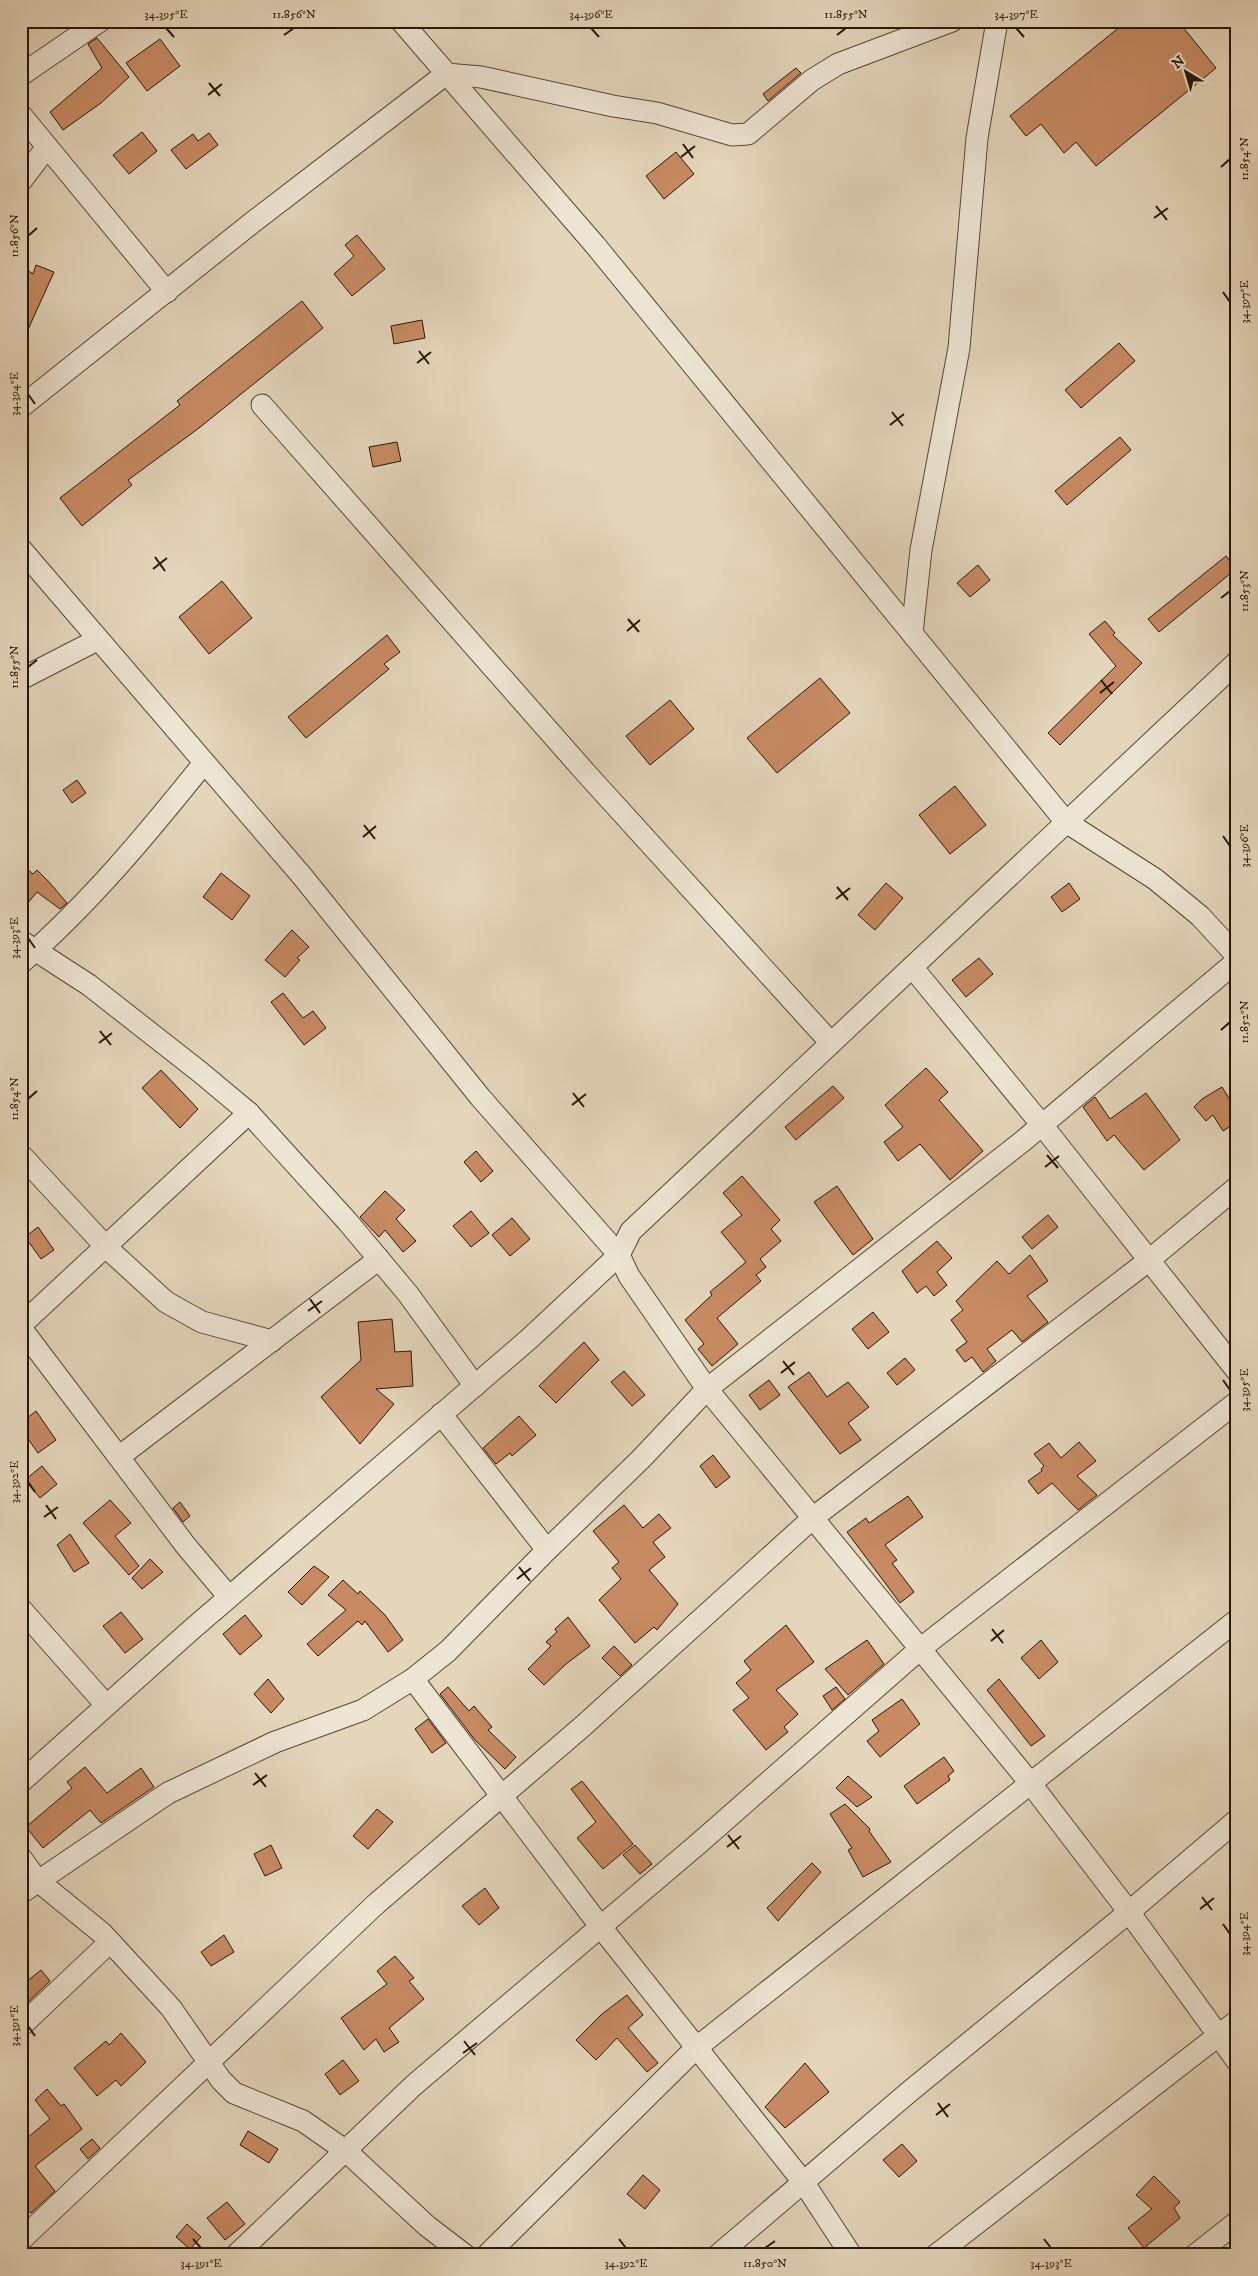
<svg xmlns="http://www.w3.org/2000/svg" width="1258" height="2276" viewBox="0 0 1258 2276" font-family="'IM FELL DW Pica',serif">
<rect width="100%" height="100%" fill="#e4d5bb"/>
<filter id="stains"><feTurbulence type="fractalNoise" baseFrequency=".004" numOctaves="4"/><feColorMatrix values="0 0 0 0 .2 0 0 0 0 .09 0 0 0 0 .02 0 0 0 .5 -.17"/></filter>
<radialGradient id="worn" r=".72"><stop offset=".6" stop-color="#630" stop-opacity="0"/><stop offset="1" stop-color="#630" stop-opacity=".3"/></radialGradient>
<g fill="#c78a63" stroke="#271607">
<path d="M1127,21H1178L1216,68L1096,166L1076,142L1064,153L1041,124L1026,136L1010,116Z"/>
<path d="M97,38L129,77L101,103L63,130L50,112L102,68L88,44Z"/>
<path d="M160,39L180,66L147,91L126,63Z"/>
<path d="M796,68L801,73L768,101L763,94Z"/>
<path d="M142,132L157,151L129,174L113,155Z"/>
<path d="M209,133L218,145L186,169L171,150L193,134L198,141Z"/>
<path d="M676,152L694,174L664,199L646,176Z"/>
<path d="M357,235L385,269L352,296L334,274L354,256L345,245Z"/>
<path d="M36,265L54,272L21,345V266L33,274Z"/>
<path d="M302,301L323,328L199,428L128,480L132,485L82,526L60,498L180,405L177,401Z"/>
<path d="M422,320L425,338L394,344L391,326Z"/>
<path d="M1119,343L1135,361L1081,408L1065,390Z"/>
<path d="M1120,437L1131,450L1067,505L1055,491Z"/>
<path d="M397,442L401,461L373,467L369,447Z"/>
<path d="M1226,556L1236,569L1159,632L1148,619Z"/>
<path d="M978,565L990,580L970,597L957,583Z"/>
<path d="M222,581L252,618L209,654L179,617Z"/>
<path d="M1105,621L1115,633L1113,635L1142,663L1060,745L1048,733L1116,666L1089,634Z"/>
<path d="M387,635L400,652L384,664L389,669L306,738L288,717Z"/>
<path d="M820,678L850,713L777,773L747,738Z"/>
<path d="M670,700L694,729L650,765L626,736Z"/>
<path d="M77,780L86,793L72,803L63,790Z"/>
<path d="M955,786L986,825L950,854L919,815Z"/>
<path d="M21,864L33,874L37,870L49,882L67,903L60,909L37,892L21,911Z"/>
<path d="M221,873L250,896L232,920L203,897Z"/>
<path d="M886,883L903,898L875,930L858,915Z"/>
<path d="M1069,883L1080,899L1062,912L1051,897Z"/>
<path d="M292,930L309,947L297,958L300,960L285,977L265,960Z"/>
<path d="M979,958L993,974L966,997L952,980Z"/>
<path d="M283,993L303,1018L313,1011L326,1028L304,1045L271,1002Z"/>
<path d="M926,1068L948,1092L939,1100L983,1151L950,1180L920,1144L898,1161L884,1142L903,1127L885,1105Z"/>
<path d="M161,1070L198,1109L180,1128L142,1088Z"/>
<path d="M833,1086L844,1098L796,1140L785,1127Z"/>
<path d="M1222,1087L1237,1111V1122L1223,1131L1213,1115L1206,1121L1194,1107L1202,1099Z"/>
<path d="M1146,1093L1180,1140L1144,1170L1114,1135L1107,1141L1083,1107L1095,1097L1110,1119Z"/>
<path d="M476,1151L493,1171L481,1182L464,1162Z"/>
<path d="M742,1176L780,1220L771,1229L781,1241L760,1259L766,1267L756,1275L761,1281L717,1318L738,1344L712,1366L698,1349L704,1344L685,1320L712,1295L710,1292L746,1262L721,1232L742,1215L723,1193Z"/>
<path d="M837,1186L873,1239L853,1255L814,1202Z"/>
<path d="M385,1191L405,1210L396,1219L416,1241L403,1252L385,1230L379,1237L360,1217Z"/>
<path d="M471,1211L489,1233L471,1247L453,1226Z"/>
<path d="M1048,1215L1058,1227L1032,1249L1022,1237Z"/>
<path d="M512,1218L530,1239L510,1256L492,1235Z"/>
<path d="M38,1227L54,1250L41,1259L25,1237Z"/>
<path d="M937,1241L952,1258L937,1272L947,1285L934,1296L926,1286L917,1293L902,1271Z"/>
<path d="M1030,1255L1048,1281L1027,1296L1048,1322L1022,1342L1012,1330L987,1349L996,1361L983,1372L972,1357L965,1362L956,1350L967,1342L951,1320L963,1310L956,1301L997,1261L1009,1274Z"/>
<path d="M873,1312L889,1332L868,1349L852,1329Z"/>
<path d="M392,1319L395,1352L411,1351L413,1386L376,1389L394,1404L360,1444L321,1397L361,1360L358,1322Z"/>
<path d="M584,1342L599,1360L556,1403L539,1386Z"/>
<path d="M905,1358L915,1370L897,1385L887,1373Z"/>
<path d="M624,1371L645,1395L632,1406L611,1382Z"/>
<path d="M809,1372L827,1397L848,1382L869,1407L848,1423L861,1440L840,1454L788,1387Z"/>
<path d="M769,1380L780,1395L760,1410L749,1395Z"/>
<path d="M36,1411L56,1440L38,1453L21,1429V1423Z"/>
<path d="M519,1416L536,1435L512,1456L510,1453L496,1464L483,1448Z"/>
<path d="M1079,1442L1096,1461L1077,1476L1097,1495L1078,1510L1052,1483L1038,1494L1028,1481L1042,1471L1041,1469L1044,1466L1034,1454L1049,1443L1061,1458Z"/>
<path d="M713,1455L730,1477L716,1488L700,1466Z"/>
<path d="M42,1466L57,1484L40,1498L25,1480Z"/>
<path d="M908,1496L923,1517L885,1545L897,1560L892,1563L914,1592L900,1603L847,1532L866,1518L869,1523Z"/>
<path d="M110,1500L131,1523L115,1536L139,1566L129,1575L83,1523Z"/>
<path d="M180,1502L190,1516L183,1522L173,1508Z"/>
<path d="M624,1505L643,1528L659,1514L671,1528L653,1542L665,1557L649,1570L678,1604L657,1630L654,1627L635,1643L599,1600L621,1579L612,1568L619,1562L593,1531Z"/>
<path d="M70,1534L89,1563L74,1572L57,1545Z"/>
<path d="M150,1559L163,1572L142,1589L132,1578Z"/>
<path d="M314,1566L329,1577L302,1605L288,1592Z"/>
<path d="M343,1580L358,1594L360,1591L385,1615L403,1640L388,1652L365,1621L362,1625L358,1621L318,1656L307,1644L346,1610L328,1595Z"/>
<path d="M121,1612L143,1639L125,1653L103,1626Z"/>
<path d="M245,1615L262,1636L240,1655L223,1634Z"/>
<path d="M568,1617L590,1646L566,1664L544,1685L528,1669L551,1646L546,1642L557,1632L555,1629Z"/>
<path d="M786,1625L814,1662L776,1690L798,1714L784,1727L788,1732L766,1750L733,1710L749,1698L736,1683L751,1670L744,1661Z"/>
<path d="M867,1640L884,1664L848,1695L825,1669Z"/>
<path d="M1041,1640L1058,1662L1039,1679L1021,1658Z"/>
<path d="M614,1646L632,1665L620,1676L602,1658Z"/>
<path d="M268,1679L284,1699L271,1713L254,1694Z"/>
<path d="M999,1679L1045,1736L1031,1746L987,1690Z"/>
<path d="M448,1687L469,1711L474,1706L492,1727L488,1730L516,1757L505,1769L475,1740L440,1694Z"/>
<path d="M836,1687L845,1699L832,1710L823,1696Z"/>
<path d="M902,1699L920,1724L880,1757L867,1741L879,1731L872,1720Z"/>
<path d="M428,1719L446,1743L432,1753L415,1729Z"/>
<path d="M944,1757L954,1771L948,1776L950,1780L917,1804L904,1786Z"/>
<path d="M85,1767L107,1793L141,1768L154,1787L101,1823L90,1810L43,1848L26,1827L72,1788L67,1782Z"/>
<path d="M848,1776L872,1797L857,1807L836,1788Z"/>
<path d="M582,1781L633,1844L603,1869L577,1838L596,1822L571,1789Z"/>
<path d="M845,1804L870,1829L869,1831L891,1862L863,1877L848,1850L852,1848L830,1814Z"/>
<path d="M377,1809L393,1822L368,1849L353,1836Z"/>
<path d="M271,1845L282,1868L265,1876L254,1854Z"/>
<path d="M635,1845L652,1864L640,1874L623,1855Z"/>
<path d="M812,1863L821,1872L778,1921L767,1908Z"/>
<path d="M485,1888L499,1908L479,1925L462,1906Z"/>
<path d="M224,1935L234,1952L211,1966L201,1952Z"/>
<path d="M395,1956L414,1978L409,1981L424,1999L389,2028L399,2042L384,2052L376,2039L364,2050L341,2018L387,1984L377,1971Z"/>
<path d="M41,1970L50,1981L21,2009V1986Z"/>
<path d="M627,1995L643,2015L628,2028L658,2063L647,2072L617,2038L596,2060L576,2040L602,2014Z"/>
<path d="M121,2033L146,2062L121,2086L116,2080L97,2096L74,2068L106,2041L109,2045Z"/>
<path d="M343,2060L359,2081L340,2095L325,2074Z"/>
<path d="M805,2063L829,2092L785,2128L765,2107Z"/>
<path d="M47,2089L61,2106L64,2104L82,2129L35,2166L55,2191L31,2213L21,2204V2143L50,2119L35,2100Z"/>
<path d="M248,2131L278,2149L269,2163L240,2145Z"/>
<path d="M92,2139L100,2148L88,2159L80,2149Z"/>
<path d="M902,2144L917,2161L899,2177L883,2160Z"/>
<path d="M643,2175L660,2190L645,2209L627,2194Z"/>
<path d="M1154,2176L1180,2202L1174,2208L1180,2218L1144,2248L1128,2228L1152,2209L1136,2195Z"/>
<path d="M227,2202L245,2224L225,2240L207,2218Z"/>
<path d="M187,2224L201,2237L190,2249L176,2237Z"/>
</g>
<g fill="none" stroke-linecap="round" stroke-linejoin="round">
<defs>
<g id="minor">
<path d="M401,21L595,245L1066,822L1155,879L1200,916L1237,956"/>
<path d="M21,75L100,21"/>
<path d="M21,115L167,292"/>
<path d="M21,181L47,147"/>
<path d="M262,405L585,772L831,1043"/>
<path d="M21,407L253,222L446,74L481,77L613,106L657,113L732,135L748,134L812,80L838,64L952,21"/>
<path d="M21,549L302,876L480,1097L619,1255L629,1276L707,1389L1031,1784L1129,1912L1237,2061"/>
<path d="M912,633L921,550L959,348L977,138L997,21"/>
<path d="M21,679L97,640"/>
<path d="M21,941L89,985L200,1072L249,1113L347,1221L408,1294L475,1386"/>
<path d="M21,963C90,903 147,834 204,763"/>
<path d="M912,967L1042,1125L1237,1371"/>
<path d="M21,1155L107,1248L166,1302L202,1322L272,1341"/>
<path d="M21,1325L249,1113"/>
<path d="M21,1328L186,1546L229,1597"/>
<path d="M441,1414L547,1550"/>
<path d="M120,1456L379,1259"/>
<path d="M21,1609L106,1705"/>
<path d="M413,1679L600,1926L804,2183L851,2255"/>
<path d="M21,1782L191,1630L529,1339L619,1255L631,1231L1237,662"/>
<path d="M21,1858L38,1881L103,1934L171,2008L221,2080L234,2093L303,2121L346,2151L427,2226L465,2255"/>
<path d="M21,1893L168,1793L275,1742L363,1710L413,1679L448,1651L547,1550L641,1459L707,1389L1023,1141L1237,961"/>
<path d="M21,2026L110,1942"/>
<path d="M21,2240L376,1904L583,1726L814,1517L1148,1261L1237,1187"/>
<path d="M236,2255L414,2085L698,1844L920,1649L1237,1402"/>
<path d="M487,2255L696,2048L1237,1620"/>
<path d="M718,2255L909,2092L1129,1912L1237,1820"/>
<path d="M936,2255L1237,2021"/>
<path d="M1195,2255L1237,2222"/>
</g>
</defs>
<use href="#minor" stroke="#564634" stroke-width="23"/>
<use href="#minor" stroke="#ede4d3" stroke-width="21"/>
</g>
<path fill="none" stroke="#271607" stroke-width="2" d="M166,28L174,37M591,28L599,37M1016,28L1024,37M284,35L294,28M837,35L846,28M209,83L220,96M208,95L222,84M683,144L693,158M681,157L695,146M1221,167L1230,159M1156,206L1167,220M1154,218L1168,208M28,236L37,228M1223,292L1230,302M419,351L429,364M417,363L431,352M28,394L35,404M892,412L903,426M890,425L904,414M155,557L165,571M153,569L167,558M1221,598L1230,591M628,619L639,632M627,631L640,620M28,667L37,660M1101,680L1112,694M1100,693L1114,682M364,825L375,839M1223,836L1230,846M363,837L376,826M837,887L848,900M836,899L850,888M28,938L35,948M1221,1030L1230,1022M100,1031L111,1045M99,1043L112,1033M573,1093L584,1107M28,1099L37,1091M572,1105L586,1094M1047,1155L1058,1168M1045,1167L1059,1156M310,1299L320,1313M308,1311L322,1301M783,1361L794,1375M781,1373L795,1362M1223,1380L1230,1390M28,1482L35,1492M46,1505L56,1519M44,1517L58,1507M519,1567L530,1581M517,1579L531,1568M992,1629L1003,1643M991,1641L1004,1630M255,1773L266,1787M253,1785L267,1775M728,1835L739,1849M727,1847L741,1836M1202,1897L1212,1910M1200,1909L1214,1898M1223,1924L1230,1934M28,2026L35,2036M464,2041L475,2055M463,2053L477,2043M938,2103L948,2117M936,2115L950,2104M193,2239L201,2248M619,2239L626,2248M1044,2239L1051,2248M765,2248L775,2241"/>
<rect width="1258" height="2276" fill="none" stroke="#e4d5bb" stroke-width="55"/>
<g transform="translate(1186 72) rotate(322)" stroke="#ede4d3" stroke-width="4" paint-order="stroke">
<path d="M0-4L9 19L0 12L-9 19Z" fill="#271607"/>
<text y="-8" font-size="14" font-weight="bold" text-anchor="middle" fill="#271607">N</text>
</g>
<rect x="28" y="28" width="1202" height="2220" fill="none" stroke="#271607" stroke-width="2"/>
<g font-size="12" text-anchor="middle" fill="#271607">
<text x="166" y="18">34.395°E</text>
<text x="294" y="18">11.856°N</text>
<text x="591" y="18">34.396°E</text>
<text x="846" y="18">11.855°N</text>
<text x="1016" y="18">34.397°E</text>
<text transform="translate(1244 159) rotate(-90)" y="4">11.854°N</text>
<text transform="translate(14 236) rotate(-90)" y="4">11.856°N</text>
<text transform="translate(1244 302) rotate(-90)" y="4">34.397°E</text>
<text transform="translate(14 394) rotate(-90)" y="4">34.394°E</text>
<text transform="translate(1244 591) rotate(-90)" y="4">11.853°N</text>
<text transform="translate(14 667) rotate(-90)" y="4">11.855°N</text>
<text transform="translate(1244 846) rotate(-90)" y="4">34.396°E</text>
<text transform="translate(14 938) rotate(-90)" y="4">34.393°E</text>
<text transform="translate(1244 1022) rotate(-90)" y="4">11.852°N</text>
<text transform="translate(14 1099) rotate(-90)" y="4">11.854°N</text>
<text transform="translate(1244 1390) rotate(-90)" y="4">34.395°E</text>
<text transform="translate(14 1482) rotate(-90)" y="4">34.392°E</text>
<text transform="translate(1244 1934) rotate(-90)" y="4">34.394°E</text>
<text transform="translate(14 2026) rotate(-90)" y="4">34.391°E</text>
<text x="201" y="2267">34.391°E</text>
<text x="626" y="2267">34.392°E</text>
<text x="765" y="2267">11.850°N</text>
<text x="1051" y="2267">34.393°E</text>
</g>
<rect width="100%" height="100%" filter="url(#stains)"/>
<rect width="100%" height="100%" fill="url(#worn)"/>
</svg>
